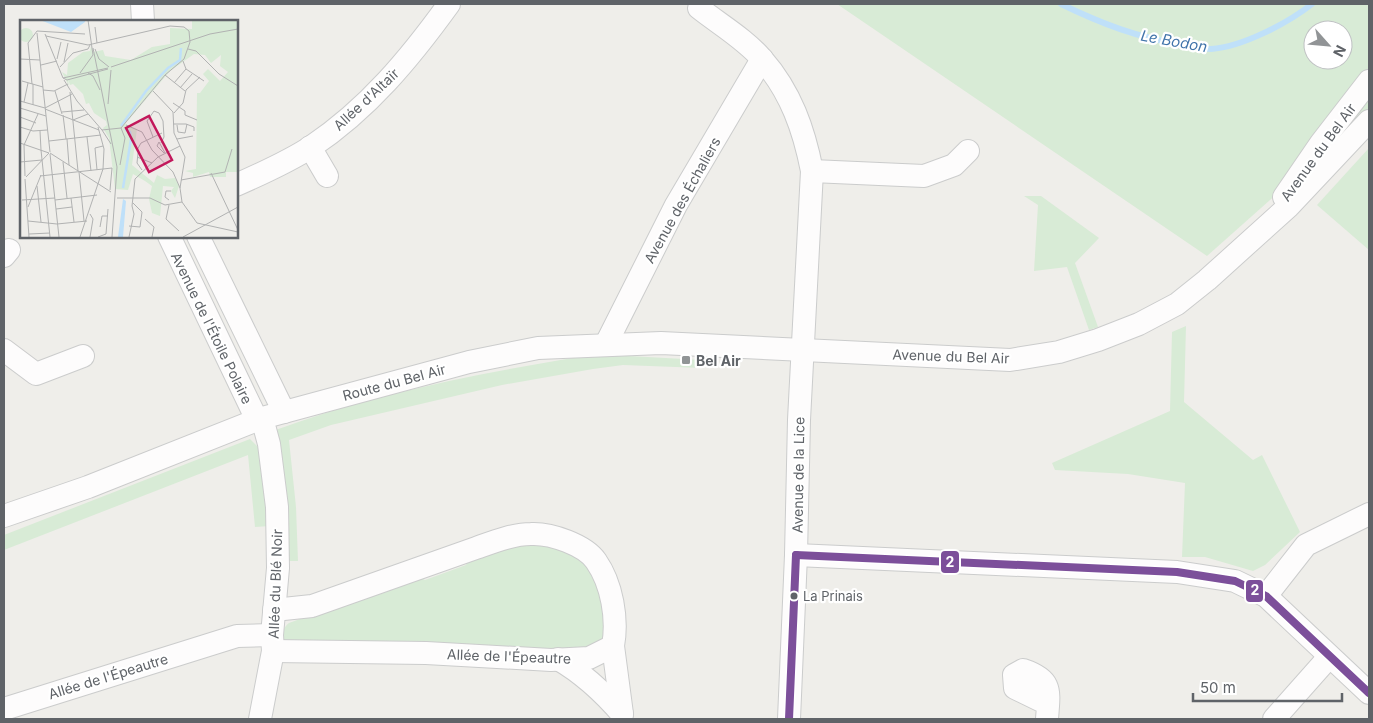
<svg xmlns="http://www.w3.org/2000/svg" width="1373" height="723" viewBox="0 0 1373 723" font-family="Inter,sans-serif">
<rect width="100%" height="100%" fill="#efeeea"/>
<g fill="#d8ebd6" fill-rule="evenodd">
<path d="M837,4H1369V112L1207,256ZM1313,30H1343V60H1313Z"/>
<path d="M1369,148V250L1317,205Z"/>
<path d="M1024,196H1041L1099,238L1075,263L1098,327L1089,330L1067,267L1034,271L1038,205Z"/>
<path d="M1186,326L1184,402L1253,460L1262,455L1300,532L1265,565L1253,571L1205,557H1182L1185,483L1128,474L1055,470L1052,463L1170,411L1172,332Z"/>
<path d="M610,352L611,355L702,360V368L623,365L593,369L502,385L331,425L289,440L296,507L298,561H286L270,432C379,391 496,370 610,352Z"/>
<path d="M250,439L258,447L270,526L255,527L248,455L4,550V535Z"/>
<path d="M512,542L560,545L595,573L609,632L595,651L286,643C281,636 283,627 289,623L417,576L425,580L466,565L470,557Z"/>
</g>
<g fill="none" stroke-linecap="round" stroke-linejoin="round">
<path stroke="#bfe0f9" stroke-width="6" d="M1061,4C1102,24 1139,38 1184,45C1193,46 1202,49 1211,49C1242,47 1288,23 1312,4"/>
<defs>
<g id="minor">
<path d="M142,4L143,21"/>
<path d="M699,8C719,24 745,39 762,59C791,92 804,130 812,171L799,420L796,555L789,719"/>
<path d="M310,147L327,176"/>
<path d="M812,171L924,176L954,165L968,151"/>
<path d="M236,185C261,174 288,162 311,147C368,109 410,58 449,4"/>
<path d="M1284,197L1321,143L1369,81"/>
<path d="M169,236L257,420"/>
<path d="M198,236L284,412"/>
<path d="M4,256L9,250"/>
<path d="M606,344L676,205L762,59"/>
<path d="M4,350L36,374L83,356"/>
<path d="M4,516L88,487L262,418L469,362L538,348L661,343L1010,360L1059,352L1098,340L1139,324L1177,304L1207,280L1289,206L1369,121"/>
<path d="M796,555L1177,572L1235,581L1266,596L1369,693"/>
<path d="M1266,596L1306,545L1369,514"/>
<path d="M613,646L622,714"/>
<path d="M273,651L426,653L551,660L589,658L613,646C618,619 612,584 596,561C585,545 551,533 531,534C513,534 493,542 476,548L312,606L274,610"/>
<path d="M558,659C584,674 603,692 622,714"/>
<path d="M4,709L237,636L272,635"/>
<path d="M260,719L273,651L272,635L278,568L277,507L269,444L262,418"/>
<path d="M1047,719C1049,691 1053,680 1023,670L1014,675L1015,688L1048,704"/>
<path d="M1274,719L1329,657"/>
</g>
</defs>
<use href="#minor" stroke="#cbcccc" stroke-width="24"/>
<use href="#minor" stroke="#fdfcfc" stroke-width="22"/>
<defs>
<g id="bus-1">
<path d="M796,555L1177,572L1235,581L1266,596L1369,693"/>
<path d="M789,719L796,555"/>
</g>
</defs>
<use href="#bus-1" stroke="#fff" stroke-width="11"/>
<use href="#bus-1" stroke="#7c4f9a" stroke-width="8"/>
</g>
<rect fill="#919496" stroke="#fff" stroke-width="2" x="681" y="355" width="10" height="10" rx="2.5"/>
<circle fill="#5f6368" stroke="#fff" stroke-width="2" cx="794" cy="596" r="4.5"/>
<g text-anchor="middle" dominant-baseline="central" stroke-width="4.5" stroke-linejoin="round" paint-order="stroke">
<g font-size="13" fill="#5f6368" stroke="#fff" text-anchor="start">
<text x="803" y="596">La Prinais</text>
</g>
<g font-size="14" fill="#5f6368" stroke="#fff">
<text transform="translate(366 99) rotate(-43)">Allée d'Altaïr</text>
<text transform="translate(1318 152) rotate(-54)">Avenue du Bel Air</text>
<text transform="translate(682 200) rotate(-61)">Avenue des Échaliers</text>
<text transform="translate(212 328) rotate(64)">Avenue de l'Étoile Polaire</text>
<text transform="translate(951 356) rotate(2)">Avenue du Bel Air</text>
<text transform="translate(394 382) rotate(-15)">Route du Bel Air</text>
<text transform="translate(798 475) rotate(-89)">Avenue de la Lice</text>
<text transform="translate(275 584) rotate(-88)">Allée du Blé Noir</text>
<text transform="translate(509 656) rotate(2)">Allée de l'Épeautre</text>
<text transform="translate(108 676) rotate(-17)">Allée de l'Épeautre</text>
</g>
<g font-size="14" font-weight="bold" fill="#5f6368" stroke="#fff" text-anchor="start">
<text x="696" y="360">Bel Air</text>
</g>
<g font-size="15" font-style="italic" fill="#4174aa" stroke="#fff">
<text transform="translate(1174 41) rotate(10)">Le Bodon</text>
</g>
</g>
<g transform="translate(20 20)">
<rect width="218" height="218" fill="#efeeea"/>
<path d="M172,0H217V152H206V157H190L189,152L173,157V153L165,151L176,149L177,73H180L189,61L183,54L188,49L200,61L208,52L200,46L201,35L191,43L185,35L174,34L150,51L105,104L117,109L112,145L134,163L137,155L145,159L155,158L159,166L155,178L151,171L154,167L143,166L140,196L132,193L129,179L132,166L125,161L113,154L108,170L95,169L89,118L83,108L87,105L86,101L74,93L69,83L66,84L63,74L53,64L50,65L48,59L49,66L42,52L47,55L48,43L63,32L70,31L71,26L73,32L83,30L85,36L111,40L132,27L150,24V8L172,9ZM-1 15a7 7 0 1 1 14 0a7 7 0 1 1-14 0Z" fill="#d8ebd6"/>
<path d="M20,0H65V2L51,12ZM103,179L106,181L103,217H98Z" fill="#bfe0f9"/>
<path fill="none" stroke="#bfe0f9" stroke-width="2.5" d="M101,106L126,71L148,48L160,40L161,28M103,168L111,119L110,112L105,109"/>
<path fill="none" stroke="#b1b2b2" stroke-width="1" d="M75,7L77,23M17,13L30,132M25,14L43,58M26,16L68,25L150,6L164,7L169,11L170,22L164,39L145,55L101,108L82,110L57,81L44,60M73,28L97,147L92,217M75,29L79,39L89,47M168,29L176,31L199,54L218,66M0,39L20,40M37,39L41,22M163,41L166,49L184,61M44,42L48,23M21,45L37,41M40,47L53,33L68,29L70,25M91,47L190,14L218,9M88,48L43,58L47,60L88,49M60,53L73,35L68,0M68,53L73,56L80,70M145,55L165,71M2,61L23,67M154,63L166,49M12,64L8,23L17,11L65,14M13,64V85M160,68L172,54M23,70L34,71L48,64M35,71L42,94M133,71L153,92L154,113L165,137L160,168L162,182L177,203L218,212M50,72L58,151M0,81L25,88M4,82L8,63M153,83L165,91V95L177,100M88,84L91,50M0,88L26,96M25,88L52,74M25,89L79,110M42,92L64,90M154,93L163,83L166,70L180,57M43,95L46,119M0,97L16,103M53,100L68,94M153,104H166L174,107V111M106,105L122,112L132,130L153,152L160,168M157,105L158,112L165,113L167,104M0,107L13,111L27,110M82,110L91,124M20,111L21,130M67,117L71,151M133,117L127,101L134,91L139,93L143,101L144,117L141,123M47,119L49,145M157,119L173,116M29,121L81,115M0,123L29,133M4,125L18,94M4,125L5,156M21,130L30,217M117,130L121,123L142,113M30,133L91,172M118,133L117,143L122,150M144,133L137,126L139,122L145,133M30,134L39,217M117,137L132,143M138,137L160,126M0,142L22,140M43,142L47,178M100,145L105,118L101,108M77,150L75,128L83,126M59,152L64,201M191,153L218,210M20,156L92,148L90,170M6,157L29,133M5,159L9,217M161,160L205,152L212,129M17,166L21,202M51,178L54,202M97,178H130L145,185L162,182M2,180L35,178M35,180L77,175M149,180L145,177L146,171H151M149,185L146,199L159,211M8,187L21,155M36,189L52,187M70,194L73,199L70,217M125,199L134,207L132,217M8,201L37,204L67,201M109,206L120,207L122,192L113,183M80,207L82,196H88M9,214L30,213M60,217L83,149L84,129L78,107M78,217L86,214L88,189M109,217L114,194L112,186L115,159L138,137M163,217L218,187"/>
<path fill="#c2185b" fill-opacity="0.15" stroke="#c2185b" stroke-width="2.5" d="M129,96L152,140L129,152L106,108Z"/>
<rect width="218" height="218" fill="none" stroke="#5f6368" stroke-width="2.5"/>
</g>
<g stroke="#fff" stroke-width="2">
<rect x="940" y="550" width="20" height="24" rx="5" fill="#7c4f9a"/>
<rect x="1245" y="579" width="19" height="24" rx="5" fill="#7c4f9a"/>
</g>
<g font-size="14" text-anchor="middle" font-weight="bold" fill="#fff">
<text x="950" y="567">2</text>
<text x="1255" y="595">2</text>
</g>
<rect width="1373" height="723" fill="none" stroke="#5f6368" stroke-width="10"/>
<g transform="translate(1328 45) rotate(117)"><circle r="24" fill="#ffffff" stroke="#bfc1c3"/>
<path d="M0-4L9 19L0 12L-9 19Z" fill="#919496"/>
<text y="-8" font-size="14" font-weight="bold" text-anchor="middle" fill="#5f6368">N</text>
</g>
<path d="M1193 693v8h149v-8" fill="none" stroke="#5f6368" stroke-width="2.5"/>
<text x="1200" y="693" font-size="15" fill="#5f6368" stroke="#ffffff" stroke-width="4" paint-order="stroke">50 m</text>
</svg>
